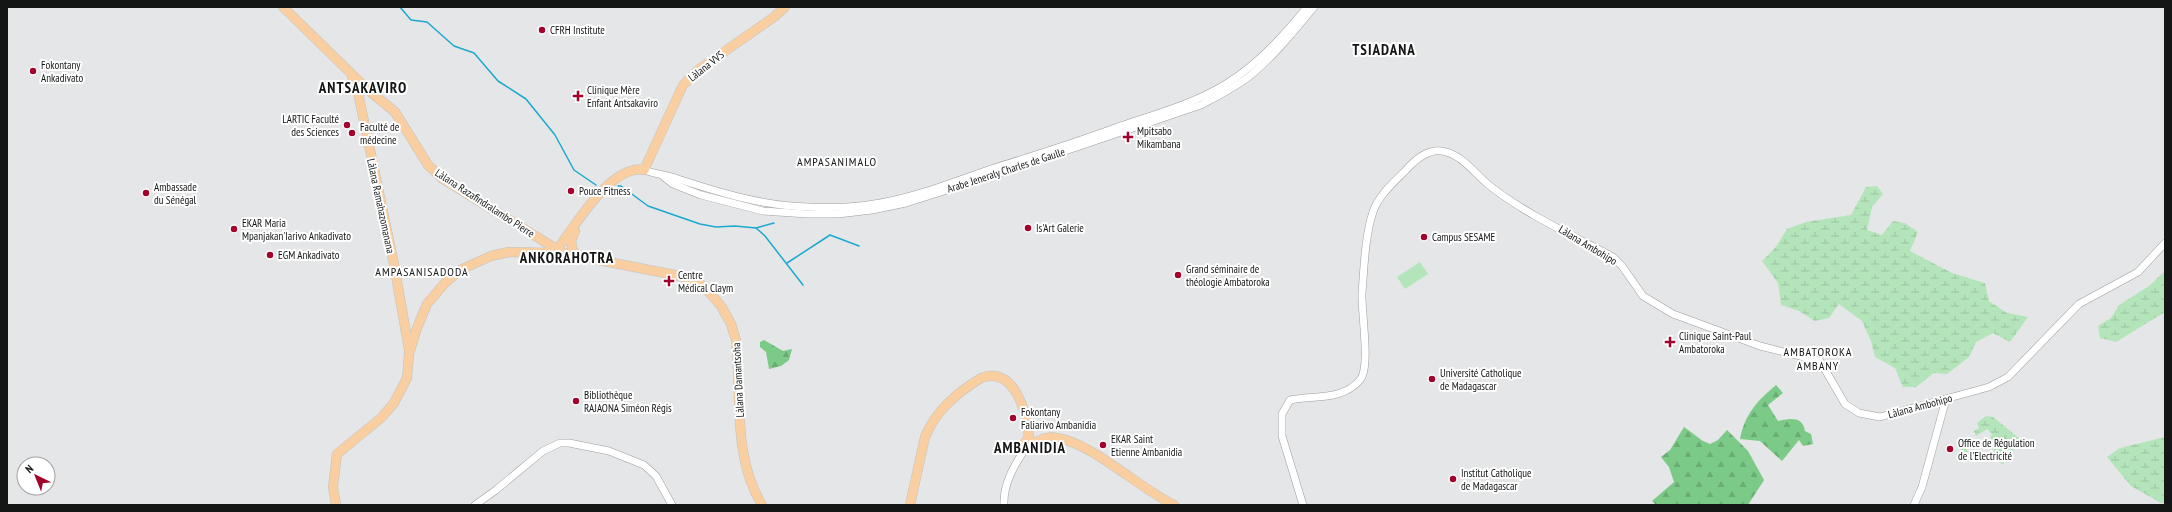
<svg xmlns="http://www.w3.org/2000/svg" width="2172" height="512" viewBox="0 0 2172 512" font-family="'PT Sans Narrow',sans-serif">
<defs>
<pattern id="forest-firs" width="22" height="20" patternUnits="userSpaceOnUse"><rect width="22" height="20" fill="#7cca87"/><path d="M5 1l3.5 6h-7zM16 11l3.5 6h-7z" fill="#6aad74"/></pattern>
<pattern id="wetland-marsh" width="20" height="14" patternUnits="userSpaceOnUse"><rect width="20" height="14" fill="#b4e5ba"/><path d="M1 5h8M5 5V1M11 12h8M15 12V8" fill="none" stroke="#9ac49f"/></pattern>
</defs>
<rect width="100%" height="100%" fill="#e5e6e8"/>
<g fill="url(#forest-firs)">
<path d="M764,340L783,351L792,349L789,360L781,366L769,369L766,352L760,347V342Z"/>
<path d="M1776,385L1783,393L1768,405L1778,421C1790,418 1803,416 1805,431L1811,434L1813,444L1803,446L1799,440L1782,461L1760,441L1740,439C1745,414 1757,401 1776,385Z"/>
<path d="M1684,427L1703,441L1710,444L1718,440L1727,430L1748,451L1764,480L1748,505H1656L1652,501L1674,482L1669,467L1661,457L1670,450Z"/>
</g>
<g fill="url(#wetland-marsh)">
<path d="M1877,186L1883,194L1872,207L1867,230L1882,235L1893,221L1905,223L1918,232L1910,251L1952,273L1985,283L1989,301L2007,313L2028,317L2010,342L1993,333L1976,342L1969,357L1947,374L1934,373L1916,387H1903L1895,368L1875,357L1871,341L1862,321L1839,304L1829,318L1815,321L1799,311L1781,305L1778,283L1762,261L1776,247L1787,229L1806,222L1851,215L1866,187Z"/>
<path d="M2165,271V312L2116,342L2100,338L2098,326L2111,318L2119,305L2149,286Z"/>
<path d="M1986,416L1993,417L2025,443L2021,450L2016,447L2002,465L1989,442L1992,434L1987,429L1976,436L1974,431L1979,428L1977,423Z"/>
<path d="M2165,437V503H2161L2131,486L2107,457L2120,448Z"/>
</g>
<g fill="#b4e5ba">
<path d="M1420,262L1428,274L1405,289L1397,277Z"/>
<path d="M1963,445L1970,453V460L1956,457Z"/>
</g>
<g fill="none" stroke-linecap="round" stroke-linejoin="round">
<g stroke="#1ba9cf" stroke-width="1.5">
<path d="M400,7L411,20L427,22L454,46L474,53L498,81L526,99L555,135L574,170L596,185"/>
<path d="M618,186H621L648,206L700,224L716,227L735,226L756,228L774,223"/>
<path d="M756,228L765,236L803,285"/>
<path d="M787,263L830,235L859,246"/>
</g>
<defs>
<g id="minor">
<path d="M644,170C655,174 667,175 678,179C721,193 763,206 809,207C830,208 853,208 874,204C914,198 953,182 991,169C1033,156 1074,143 1115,128C1152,115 1192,105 1226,84C1257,65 1284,36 1307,7"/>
<path d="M664,177L673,184L701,195L763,211L807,214H838L872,210L906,203L979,180L1201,105C1218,96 1236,87 1251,75C1275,55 1294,31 1314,7"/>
<path d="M475,505L496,490L543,451L560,443H569L609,451L644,465L656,476L672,505"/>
<path d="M1004,505C1003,483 1015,464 1027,446"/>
<path d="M1303,505L1282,436V414L1290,400C1314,395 1342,401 1360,380C1371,367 1361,312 1362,293C1364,269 1365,235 1373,212C1378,196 1394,182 1406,170C1415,160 1427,149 1442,151C1462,154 1475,174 1490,186C1527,215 1572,235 1613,257L1622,266L1643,296L1673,314L1760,346L1820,361L1845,404L1859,413L1880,417L1989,387L2008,377L2079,304L2138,272L2165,243"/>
<path d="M1914,505L1922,487L1946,399"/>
</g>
<g id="major">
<path d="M283,7L368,90L395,112L428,165L443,179L563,253L675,275L697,281L710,293L721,306L731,324L736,340C742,395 732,456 762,505"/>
<path d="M352,77L357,88L394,264L409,350"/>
<path d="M575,231L571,241L573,251L581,258"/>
<path d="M557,250C574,227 611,164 644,170L683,85L698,70L774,17L785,7"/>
<path d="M1029,438L1025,442L1028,447H1033L1036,442"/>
<path d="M1036,442C1043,439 1049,436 1057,438C1092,443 1139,488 1174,505"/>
<path d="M336,505L333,487L337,454L381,418L394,403L407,378L409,354L417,328L427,304L445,283L460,270L491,256L509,252L560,253"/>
<path d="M910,505L925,437C936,410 957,393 981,378C1015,365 1027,414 1029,438"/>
</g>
</defs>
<use href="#minor" stroke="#9c9d9f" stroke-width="8"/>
<use href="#major" stroke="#c2c2c2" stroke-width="10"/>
<use href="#minor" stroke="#fff" stroke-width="7"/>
<use href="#major" stroke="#f9cfa2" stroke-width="9"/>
</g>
<g fill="#a2032d" stroke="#fff" stroke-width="1.5">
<circle cx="542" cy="30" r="4"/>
<circle cx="33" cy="71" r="4"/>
<path d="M576 90h4v4h4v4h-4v4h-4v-4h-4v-4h4z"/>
<circle cx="347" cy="125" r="4"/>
<circle cx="352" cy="133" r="4"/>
<path d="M1126 131h4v4h4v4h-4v4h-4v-4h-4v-4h4z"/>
<circle cx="571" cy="191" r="4"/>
<circle cx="146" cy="193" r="4"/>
<circle cx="1028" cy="228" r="4"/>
<circle cx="234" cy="229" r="4"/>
<circle cx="1424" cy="237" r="4"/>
<circle cx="270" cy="255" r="4"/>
<circle cx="1178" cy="275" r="4"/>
<path d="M667 275h4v4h4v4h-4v4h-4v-4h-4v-4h4z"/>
<path d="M1668 336h4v4h4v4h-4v4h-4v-4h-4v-4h4z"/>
<circle cx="1432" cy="379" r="4"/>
<circle cx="576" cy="401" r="4"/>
<circle cx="1013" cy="418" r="4"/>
<circle cx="1103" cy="445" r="4"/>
<circle cx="1950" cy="449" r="4"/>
<circle cx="1453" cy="479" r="4"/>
</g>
<g text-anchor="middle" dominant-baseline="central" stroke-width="4" stroke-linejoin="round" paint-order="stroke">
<g font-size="11" fill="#141515" stroke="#fff" text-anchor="start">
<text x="550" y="30">CFRH Institute</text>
<text x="41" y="65">Fokontany<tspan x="41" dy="13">Ankadivato</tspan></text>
<text x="587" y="90">Clinique Mère<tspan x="587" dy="13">Enfant Antsakaviro</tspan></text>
<text x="339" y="119" text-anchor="end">LARTIC Faculté<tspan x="339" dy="13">des Sciences</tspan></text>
<text x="360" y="127">Faculté de<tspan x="360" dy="13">médecine</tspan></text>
<text x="1137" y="131">Mpitsabo<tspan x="1137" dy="13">Mikambana</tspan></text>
<text x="154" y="187">Ambassade<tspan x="154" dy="13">du Sénégal</tspan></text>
<text x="579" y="191">Pouce Fitness</text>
<text x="242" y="223">EKAR Maria<tspan x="242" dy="13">Mpanjakan'Iarivo Ankadivato</tspan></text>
<text x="1036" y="228">Is'Art Galerie</text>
<text x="1432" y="237">Campus SESAME</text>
<text x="278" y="255">EGM Ankadivato</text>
<text x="1186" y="269">Grand séminaire de<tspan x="1186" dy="13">théologie Ambatoroka</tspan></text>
<text x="678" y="275">Centre<tspan x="678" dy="13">Médical Claym</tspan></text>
<text x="1679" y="336">Clinique Saint-Paul<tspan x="1679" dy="13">Ambatoroka</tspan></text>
<text x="1440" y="373">Université Catholique<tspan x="1440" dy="13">de Madagascar</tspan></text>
<text x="584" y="395">Bibliothèque<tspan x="584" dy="13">RAJAONA Siméon Régis</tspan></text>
<text x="1021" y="412">Fokontany<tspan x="1021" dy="13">Faliarivo Ambanidia</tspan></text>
<text x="1111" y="439">EKAR Saint<tspan x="1111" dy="13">Etienne Ambanidia</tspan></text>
<text x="1958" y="443">Office de Régulation<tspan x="1958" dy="13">de l'Electricité</tspan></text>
<text x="1461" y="473">Institut Catholique<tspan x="1461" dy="13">de Madagascar</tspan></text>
</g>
<g font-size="11" fill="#141515" stroke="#fff">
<text transform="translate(706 66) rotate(-38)">Làlana VVS</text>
<text transform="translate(1006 170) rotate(-18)">Arabe Jeneraly Charles de Gaulle</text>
<text transform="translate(485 203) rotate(33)">Làlana Razafindralambo Pierre</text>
<text transform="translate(381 206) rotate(78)">Làlana Ramahazomanana</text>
<text transform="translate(1588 245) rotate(31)">Làlana Ambohipo</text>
<text transform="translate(738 380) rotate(-93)">Làlana Damantsoha</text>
<text transform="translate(1920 406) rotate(-15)">Làlana Ambohipo</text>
</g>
<g font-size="12" letter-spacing="1" fill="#141515" stroke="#fff">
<text x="837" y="161">AMPASANIMALO</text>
<text x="422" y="271">AMPASANISADODA</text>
<text x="1818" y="351">AMBATOROKA<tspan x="1818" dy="14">AMBANY</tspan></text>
</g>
<g font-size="15" font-weight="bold" letter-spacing="1" fill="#141515" stroke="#fff">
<text x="1384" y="49">TSIADANA</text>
<text x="363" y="87">ANTSAKAVIRO</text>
<text x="567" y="257">ANKORAHOTRA</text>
<text x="1030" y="447">AMBANIDIA</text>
</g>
</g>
<rect width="2172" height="512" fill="none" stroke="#141515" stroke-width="16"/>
<g transform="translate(36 476) rotate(317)"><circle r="19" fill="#ffffff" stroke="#a1a1a1"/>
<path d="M0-3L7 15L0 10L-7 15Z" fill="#a2032d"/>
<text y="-6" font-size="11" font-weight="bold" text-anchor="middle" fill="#141515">N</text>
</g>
</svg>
